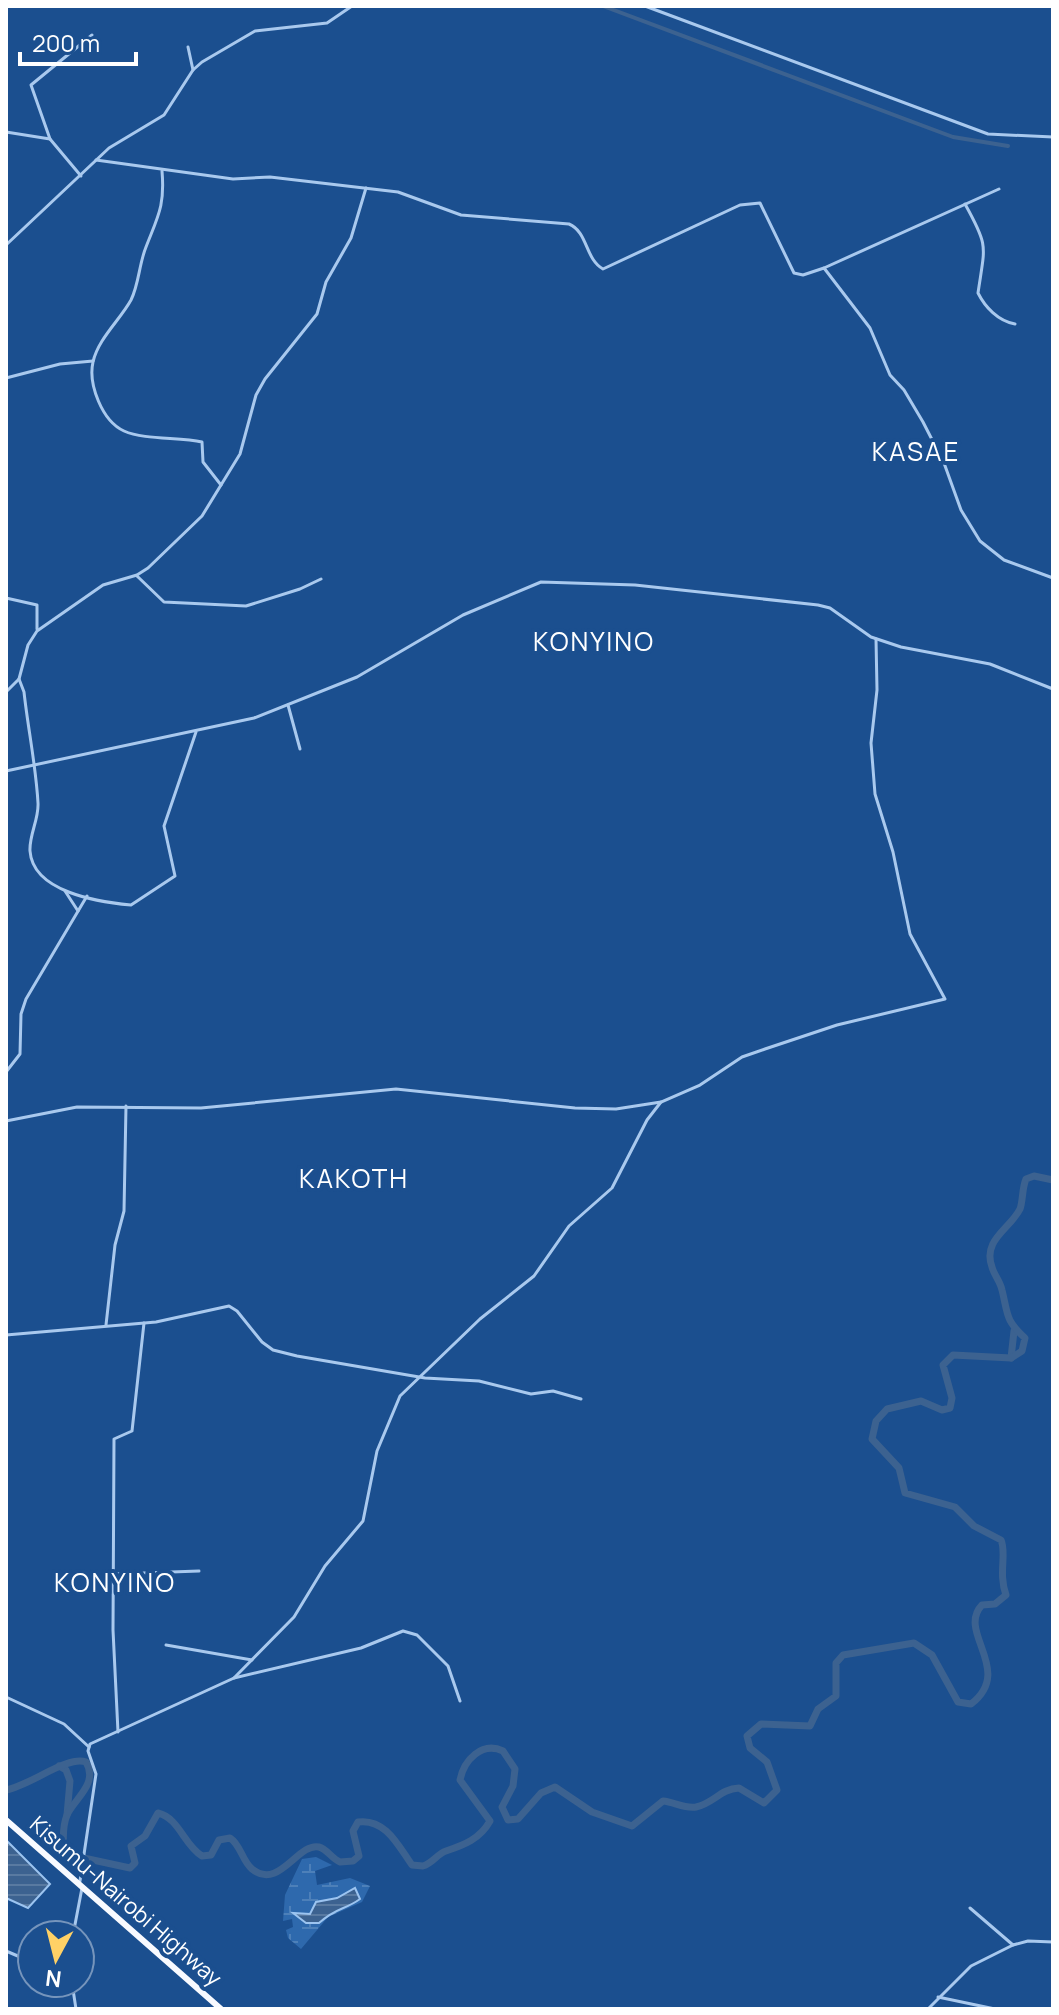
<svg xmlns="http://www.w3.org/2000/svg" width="1059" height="2015" viewBox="0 0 1059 2015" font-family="Manrope,sans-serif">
<defs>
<pattern id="wetland-marsh" width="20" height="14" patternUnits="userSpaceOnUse" patternTransform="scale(2)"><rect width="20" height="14" fill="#2e69ad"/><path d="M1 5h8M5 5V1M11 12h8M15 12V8" fill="none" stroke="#4d80b9"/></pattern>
<pattern id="water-rules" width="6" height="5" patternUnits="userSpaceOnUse" patternTransform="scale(2)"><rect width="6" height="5" fill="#3c6290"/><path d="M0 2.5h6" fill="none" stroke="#597aa1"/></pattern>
</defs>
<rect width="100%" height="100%" fill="#1b4f8f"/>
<path fill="url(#wetland-marsh)" d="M316,1857L332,1865L315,1871L317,1885L350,1878L370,1886L362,1902L328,1917L301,1949L288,1938L286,1930L293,1927L292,1919L283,1921L285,1895L302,1859Z"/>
<g fill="url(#water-rules)" stroke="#9cc4f0" stroke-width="2">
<path d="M6,1840L50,1884L28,1908L6,1898Z"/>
<path d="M355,1888L360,1899C345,1910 337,1907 319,1923H306L293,1913L310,1914L316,1902L337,1898Z"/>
</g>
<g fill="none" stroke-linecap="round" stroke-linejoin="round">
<path stroke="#3c6290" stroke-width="4" d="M603,6L953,137L1008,146"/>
<g stroke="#3c6290" stroke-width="7">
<path d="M1011,1358L1014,1331"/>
<path d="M59,1766L66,1770L70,1781L67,1815"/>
<path d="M6,1790C29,1786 68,1755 86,1762C99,1784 74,1799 67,1815C63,1825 63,1839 64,1849L79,1857L130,1868L135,1863L131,1846L145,1836L158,1813C179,1818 184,1845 202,1856L211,1855L219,1840L230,1838C241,1845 242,1861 252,1869C279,1891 298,1842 319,1847C327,1849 332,1859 340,1862L353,1861L359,1856L353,1831L358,1822C386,1818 399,1847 412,1865L423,1866C433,1863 437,1854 446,1851C464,1845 480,1839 490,1821L460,1780C464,1760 482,1741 503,1751L515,1769L513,1786L502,1807L508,1820L518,1819L541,1793L555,1787L592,1812L632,1826L663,1801C674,1802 685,1809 696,1807C714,1803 720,1789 739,1788L764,1803L777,1790L767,1762L750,1748L747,1736L761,1724L810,1726L818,1709L836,1696V1663L843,1655L914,1643L932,1655L958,1702L971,1704C1015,1670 956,1632 982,1605L995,1604L1006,1595C998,1573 1007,1553 1001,1540L974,1526L955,1507L905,1493L899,1468L872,1439L876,1421L887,1409L921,1401L942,1410L950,1408L952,1398L943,1365L953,1355L1011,1358L1022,1351L1025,1338C1005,1320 1008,1314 1002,1290C1000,1281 994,1275 992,1267C982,1240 1010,1229 1020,1209C1023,1201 1022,1188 1026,1179L1034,1176L1053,1180"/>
</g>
<g stroke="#a9c9ee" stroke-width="3">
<path d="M645,6L988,134L1053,137"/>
<path d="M188,47L193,70"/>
<path d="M6,132L50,139"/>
<path d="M96,160L233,179L270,177L398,192L461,215L569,224C588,232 585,259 603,269L740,205L760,203L794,273L803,275L824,268L870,328L890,375L904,390L923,422L944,463L961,510L980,541L1004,560L1053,578"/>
<path d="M162,171C165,206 158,216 146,247C139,264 139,284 131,300C120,320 98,339 93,362C88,384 102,421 124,431C144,440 179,437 202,442L203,462L221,485"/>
<path d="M81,176L50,139L31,85L92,35"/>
<path d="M965,204C989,247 985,245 978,293C985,307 998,321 1015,324"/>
<path d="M6,245L109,148L164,115L193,70L202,62L255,31L327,23L352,6"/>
<path d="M824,268L999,189"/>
<path d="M6,378L60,364L93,361"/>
<path d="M137,576L164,602L246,606L300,589L321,579"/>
<path d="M6,598L37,605V629"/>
<path d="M19,679L24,692C28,729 36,766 38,803C39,819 29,835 30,851C33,892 98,902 131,905L175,876L164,826L196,732"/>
<path d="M6,692L19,679L28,645L37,631L103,585L137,575L148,568L202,516L240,454L256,395L265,379L317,314L326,282L351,238L366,188"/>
<path d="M288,705L300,749"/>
<path d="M6,771L254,718L357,677L463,615L541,582L635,585L818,605L830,608L871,637L901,647L990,664L1053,689"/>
<path d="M65,891L78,911"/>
<path d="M6,1072L20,1054L21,1014L26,999L87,896"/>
<path d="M6,1121L77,1107L201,1108L396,1089L575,1108L616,1109L661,1102"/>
<path d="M106,1325L115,1245L124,1211L126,1106"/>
<path d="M6,1335L156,1322L229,1306L237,1311L262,1342L273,1350L297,1356L425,1378L479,1381L531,1394L553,1391L581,1399"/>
<path d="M115,1574L199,1571"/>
<path d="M166,1645L252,1660"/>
<path d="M234,1678L361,1648L403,1631L417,1635L448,1666L460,1701"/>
<path d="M6,1697L64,1724L89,1747"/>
<path d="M118,1732L113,1630L114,1439L132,1431L144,1323"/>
<path d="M80,1881L96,1774L88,1751L90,1744L234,1678L294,1617L325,1566L363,1521L377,1451L400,1396L480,1319L534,1276L569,1226L612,1188L647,1120L661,1102L700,1085L742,1057L765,1049L837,1025L945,999L910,934L893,852L875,794L871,743L877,690L876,639"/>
<path d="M970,1908L1013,1945L1028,1941L1053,1942"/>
<path d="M73,1935L82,1888"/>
<path d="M6,1951L32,1962"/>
<path d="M72,1983L76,2009"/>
<path d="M938,1997L995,2009"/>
<path d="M928,2009L971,1966L1013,1945"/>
</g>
<path stroke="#f8faff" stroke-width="6" d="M6,1820L221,2009"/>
</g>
<g text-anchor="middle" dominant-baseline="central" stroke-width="8" stroke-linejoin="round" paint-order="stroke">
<g font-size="22" fill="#fff" stroke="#1b4f8f">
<text transform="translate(126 1901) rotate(41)">Kisumu-Nairobi Highway</text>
</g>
<g font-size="26" letter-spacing="2" fill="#fff" stroke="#1b4f8f">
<text x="916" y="451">KASAE</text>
<text x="594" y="641">KONYINO</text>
<text x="354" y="1178">KAKOTH</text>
<text x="115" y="1582">KONYINO</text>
</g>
</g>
<rect width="1059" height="2015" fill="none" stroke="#ffffff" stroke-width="16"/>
<g transform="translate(56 1959) rotate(187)"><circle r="38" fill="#1b4f8f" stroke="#7695bc" stroke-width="2"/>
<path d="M0-6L14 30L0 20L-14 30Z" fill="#ffd166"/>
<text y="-12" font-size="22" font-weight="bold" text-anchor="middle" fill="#ffffff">N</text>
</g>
<path d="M20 52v12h116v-12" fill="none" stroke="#ffffff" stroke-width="4"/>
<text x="32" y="52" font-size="24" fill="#ffffff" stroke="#1b4f8f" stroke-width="6" paint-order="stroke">200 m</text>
</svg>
